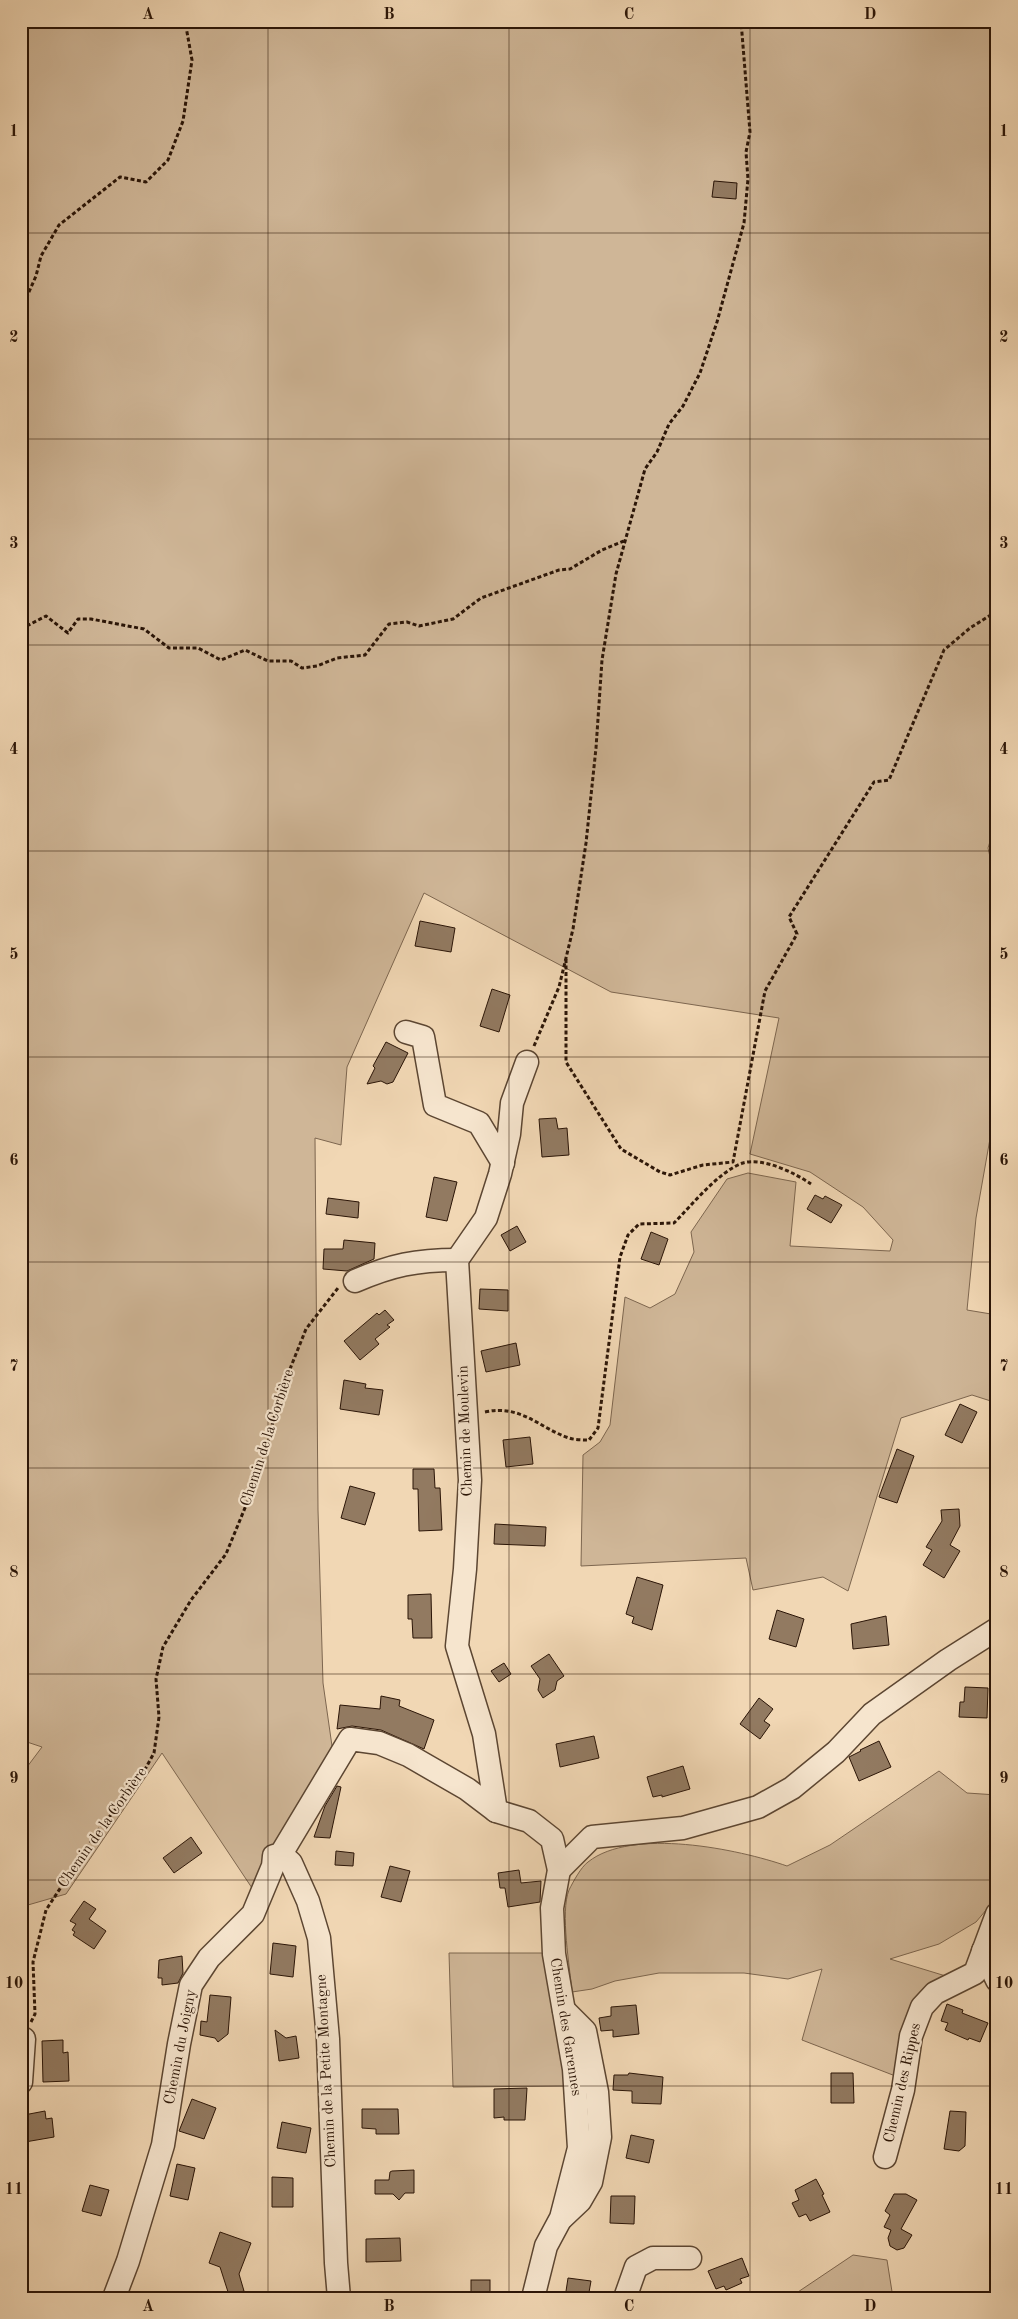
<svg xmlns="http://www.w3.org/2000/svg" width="1018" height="2319" viewBox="0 0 1018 2319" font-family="'Old Standard TT',serif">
<rect width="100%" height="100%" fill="#f1d7b4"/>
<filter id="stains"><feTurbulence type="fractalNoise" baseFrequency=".004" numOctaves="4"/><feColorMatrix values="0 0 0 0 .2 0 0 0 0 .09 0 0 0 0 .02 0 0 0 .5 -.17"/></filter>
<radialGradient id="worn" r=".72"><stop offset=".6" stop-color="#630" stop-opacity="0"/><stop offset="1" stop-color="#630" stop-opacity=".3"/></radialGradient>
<g fill="#cfb697" stroke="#7d664f">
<path d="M21,21H997V819L988,848L997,888V1099L976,1218L967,1310L997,1315V1403L972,1395L901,1418L848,1591L823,1577L753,1590L746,1558L581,1566L583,1455L600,1442L610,1425L625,1297L650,1308L675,1294L694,1252L691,1232L727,1179L748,1173L796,1182L790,1246L890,1251L893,1240L863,1207L810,1172L750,1154L779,1018L611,992L424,893L347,1067L341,1145L315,1138L318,1510L323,1683L333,1753L254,1891L162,1753L66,1894L21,1907V1775L42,1747L21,1740Z"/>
<path d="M939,1771L967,1793L997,1795V1897L976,1922L939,1944L890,1959L949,1977L898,2077L802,2040L822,1969L788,1979L744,1973H659L615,1981L592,1989L572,1992C570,1968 560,1912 569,1890C573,1882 581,1867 588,1862C632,1827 738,1849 787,1866L830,1845Z"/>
<path d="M449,1953H549L570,2086L453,2087Z"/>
<path d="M853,2255L887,2260L893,2298H789Z"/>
</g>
<g fill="#927a61" stroke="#2b1507">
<path d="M714,181L737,183L736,199L712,197Z"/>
<path d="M420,921L455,928L451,952L415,946Z"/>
<path d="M492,989L510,995L499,1032L480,1026Z"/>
<path d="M386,1042L408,1053L393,1082L387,1084L381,1081L367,1084L375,1068L373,1066Z"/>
<path d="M556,1118L558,1129L567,1128L569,1155L542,1157L539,1119Z"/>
<path d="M434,1177L457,1182L447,1221L426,1217Z"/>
<path d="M815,1195L823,1199L825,1196L842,1205L831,1223L807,1209Z"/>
<path d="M328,1198L359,1202L358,1218L326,1214Z"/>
<path d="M517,1226L526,1242L510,1251L501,1235Z"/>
<path d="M651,1232L668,1239L659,1265L641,1259Z"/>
<path d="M344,1240L375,1243L374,1259L347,1271L323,1269L324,1249H343Z"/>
<path d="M480,1289L508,1290V1311L479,1309Z"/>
<path d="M385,1310L394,1320L387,1325L390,1327L375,1339L379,1344L360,1360L344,1341L377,1313L379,1315Z"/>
<path d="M516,1343L520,1365L486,1372L481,1351Z"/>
<path d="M344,1380L366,1384L365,1388L383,1390L379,1415L340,1409Z"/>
<path d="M960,1404L977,1412L962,1443L945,1435Z"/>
<path d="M530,1437L533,1464L506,1467L503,1440Z"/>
<path d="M897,1449L914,1456L897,1503L879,1497Z"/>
<path d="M413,1469H434L435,1488H440L442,1530L419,1531L418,1489H413Z"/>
<path d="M350,1486L375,1493L365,1525L341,1518Z"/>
<path d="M959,1509L960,1526L950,1545L960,1551L944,1578L923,1565L932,1550L926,1547L942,1521L941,1510Z"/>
<path d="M495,1524L546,1527L545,1546L494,1544Z"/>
<path d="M637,1577L663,1585L652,1630L632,1623L634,1617L626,1614Z"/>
<path d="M431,1594L432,1638H413L412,1619H408V1595Z"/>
<path d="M777,1610L804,1619L796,1647L769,1639Z"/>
<path d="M886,1616L889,1645L853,1649L851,1624Z"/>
<path d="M549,1654L564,1676L557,1681L555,1690L543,1698L538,1690L540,1679L531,1666Z"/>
<path d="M504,1663L511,1674L499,1682L491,1671Z"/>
<path d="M965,1687L988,1688L987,1718L959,1717L960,1702H964Z"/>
<path d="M381,1696L400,1700L399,1706L434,1720L424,1749L381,1730L352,1726L337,1729L340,1705L380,1709Z"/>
<path d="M759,1698L773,1709L764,1721L770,1725L760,1739L740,1724Z"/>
<path d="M594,1736L599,1758L560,1767L556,1744Z"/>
<path d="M879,1741L891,1767L859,1781L849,1757L861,1751L860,1750Z"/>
<path d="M683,1766L690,1789L662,1797V1795L653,1797L647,1777Z"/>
<path d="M337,1786L341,1787L330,1838L314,1837L325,1806Z"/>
<path d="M191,1837L202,1853L174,1873L163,1858Z"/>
<path d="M336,1851L354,1853L353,1866L335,1865Z"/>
<path d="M390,1866L410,1871L401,1902L381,1897Z"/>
<path d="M519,1870L521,1883L541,1881L540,1902L508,1907L505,1888H500L498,1873Z"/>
<path d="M84,1901L96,1909L89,1919L106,1931L94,1949L73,1935L75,1932L72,1930L76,1924L70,1921Z"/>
<path d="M273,1943L296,1946L293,1977L270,1974Z"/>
<path d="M182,1956L183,1973L178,1983L162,1985V1978H158L159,1960Z"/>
<path d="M210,1995L231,1997L228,2034L218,2042L215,2038L200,2035L201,2021L207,2022Z"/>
<path d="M947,2004L963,2010L962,2013L988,2023L980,2042L969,2038L968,2040L945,2030L948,2023L941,2021Z"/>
<path d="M636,2005L639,2034L613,2037V2030L601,2031L599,2018L611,2016V2007Z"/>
<path d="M275,2030L286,2038L296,2036L299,2058L279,2061Z"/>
<path d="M63,2040V2053L68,2052L69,2081L43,2082L42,2041Z"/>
<path d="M629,2073L663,2077L661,2104L632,2103V2091L613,2090L614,2075H628Z"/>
<path d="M831,2073H853L854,2103H831Z"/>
<path d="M527,2088L525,2120H504V2117L494,2118V2089Z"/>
<path d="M192,2099L216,2108L204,2139L179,2131Z"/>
<path d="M362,2109H398L399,2134H376V2129L362,2128Z"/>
<path d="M45,2111L46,2119L52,2118L54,2137L25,2142L24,2115Z"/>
<path d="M950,2111L966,2112L965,2146L959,2151L944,2149Z"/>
<path d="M282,2122L311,2128L306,2153L277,2148Z"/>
<path d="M631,2135L654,2140L649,2163L626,2158Z"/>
<path d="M177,2164L195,2168L188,2200L170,2196Z"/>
<path d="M414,2170V2193H405L399,2200L393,2194H375V2180H389L390,2172L392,2171Z"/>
<path d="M272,2177L293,2178V2207H272Z"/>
<path d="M816,2179L824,2194L822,2195L830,2212L810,2221L806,2214L799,2217L792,2203L799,2200L795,2190Z"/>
<path d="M90,2185L109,2190L101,2216L82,2211Z"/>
<path d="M894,2194H906L917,2200L901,2229L912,2235L904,2248L897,2250L890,2246L888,2238L891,2230L884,2227L890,2215L885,2211Z"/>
<path d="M611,2196H635L634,2224L610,2223Z"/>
<path d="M220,2232L251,2243L239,2274L244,2291L229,2295L220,2267L209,2263Z"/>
<path d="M400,2238L401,2261L366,2262V2239Z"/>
<path d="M742,2258L749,2276L740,2279L742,2283L726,2290L724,2286L716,2289L708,2271Z"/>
<path d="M568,2278L591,2281L588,2298H565Z"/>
<rect x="471" y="2280" width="19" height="18"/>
</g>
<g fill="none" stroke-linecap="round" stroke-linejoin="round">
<defs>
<g id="minor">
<path d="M406,1032L423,1037L435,1105L479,1123L503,1163"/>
<path d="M355,1281C392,1265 416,1260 457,1260"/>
<path d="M496,1811L484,1734L457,1646L465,1569L470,1480L457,1260L486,1218L500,1174L509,1134L512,1103L527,1062"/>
<path d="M281,1854L291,1863L308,1901L319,1938L328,2039L336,2263L339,2298"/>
<path d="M559,1870L592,1837L683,1828L758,1807L792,1788L836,1752L872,1714L948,1660L997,1629"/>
<path d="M983,1951L997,1980"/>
<path d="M21,2082L24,2039"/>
<path d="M885,2157L903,2090L911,2036L922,2007L935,1993L975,1973L997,1914"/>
<path d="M562,2218L580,2201L591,2182L600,2137L597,2092L585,2031L564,2010"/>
<path d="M114,2298L128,2261L163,2145L179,2044L191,1985L209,1958L253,1914L273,1866L274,1856L281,1854L350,1739L379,1743L408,1755L467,1789L496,1811L529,1821L552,1839L559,1870L552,1908L554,1954L574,2069L579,2148L561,2218L546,2246L533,2298"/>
<path d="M625,2298L636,2267L653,2258H690"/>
</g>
</defs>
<use href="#minor" stroke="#5c4632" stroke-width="25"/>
<g stroke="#2b1507" stroke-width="3" stroke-dasharray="4 2.5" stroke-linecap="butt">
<path d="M21,310L36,276L41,256L59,225L120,177L146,182L168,160L183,121L192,60L185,21"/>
<path d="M21,629L46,616L68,633L78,619H91L144,629L169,648H198L221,660L245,650L268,661H291L302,668L317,666L337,658L365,655L389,624L407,622L419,626L453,619L481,598L559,570L570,569L602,550L624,541"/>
<path d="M566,959V1062L621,1149L660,1172L670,1175L703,1165L733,1162L765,991L797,934L789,917L874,782L889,780L944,650L970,628L997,611"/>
<path d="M534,1046L559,987L573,929L586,843L596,748L602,660L616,574L645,469L657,452L669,424L683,406L700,373L717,322L744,223L748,179L746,152L750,132L741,21"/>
<path d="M485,1412C521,1404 539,1428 569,1438C575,1440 583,1440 589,1440L598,1428L620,1257L628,1235L639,1224L674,1223C692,1205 719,1171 743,1163C763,1157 795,1173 811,1184"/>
<path d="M31,2022L35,2014L33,1962L46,1910L99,1829L137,1784L154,1753L159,1717L156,1679L163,1647L191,1600L226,1554L261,1469L280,1394L306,1329L338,1288"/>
</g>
<use href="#minor" stroke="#f6e5ce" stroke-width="22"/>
</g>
<path fill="none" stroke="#2b1507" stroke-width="1" stroke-opacity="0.55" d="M268,21V2298M509,21V2298M750,21V2298M21,233H997M21,439H997M21,645H997M21,851H997M21,1057H997M21,1262H997M21,1468H997M21,1674H997M21,1880H997M21,2086H997"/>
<g text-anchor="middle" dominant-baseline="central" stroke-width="4.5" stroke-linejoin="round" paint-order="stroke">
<g font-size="15" fill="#2b1507" stroke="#f6e5ce">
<text transform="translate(466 1431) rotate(-92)">Chemin de Moulevin</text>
<text transform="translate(268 1438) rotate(-72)">Chemin de la Corbière</text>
<text transform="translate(103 1828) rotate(-55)">Chemin de la Corbière</text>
<text transform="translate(565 2027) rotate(81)">Chemin des Garennes</text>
<text transform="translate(181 2047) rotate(-79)">Chemin du Joigny</text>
<text transform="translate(327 2071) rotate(-93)">Chemin de la Petite Montagne</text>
<text transform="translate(903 2083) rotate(-77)">Chemin des Rippes</text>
</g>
</g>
<rect width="1018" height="2319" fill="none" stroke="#f1d7b4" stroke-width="55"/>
<rect x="28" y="28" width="962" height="2264" fill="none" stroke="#2b1507" stroke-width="2"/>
<g font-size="16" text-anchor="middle" font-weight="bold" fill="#2b1507">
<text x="148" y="19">A</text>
<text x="389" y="19">B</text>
<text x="629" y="19">C</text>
<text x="870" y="19">D</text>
<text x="14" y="136">1</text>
<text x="1004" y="136">1</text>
<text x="14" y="342">2</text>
<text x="1004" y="342">2</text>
<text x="14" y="548">3</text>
<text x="1004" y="548">3</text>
<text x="14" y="754">4</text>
<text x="1004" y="754">4</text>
<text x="14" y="959">5</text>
<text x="1004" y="959">5</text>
<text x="14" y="1165">6</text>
<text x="1004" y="1165">6</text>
<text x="14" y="1371">7</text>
<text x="1004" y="1371">7</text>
<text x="14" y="1577">8</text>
<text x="1004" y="1577">8</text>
<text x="14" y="1783">9</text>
<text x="1004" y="1783">9</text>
<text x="14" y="1988">10</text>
<text x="1004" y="1988">10</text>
<text x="14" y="2194">11</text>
<text x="1004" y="2194">11</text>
<text x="148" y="2311">A</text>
<text x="389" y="2311">B</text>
<text x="629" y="2311">C</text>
<text x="870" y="2311">D</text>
</g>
<rect width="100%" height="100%" filter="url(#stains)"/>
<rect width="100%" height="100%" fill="url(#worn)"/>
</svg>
